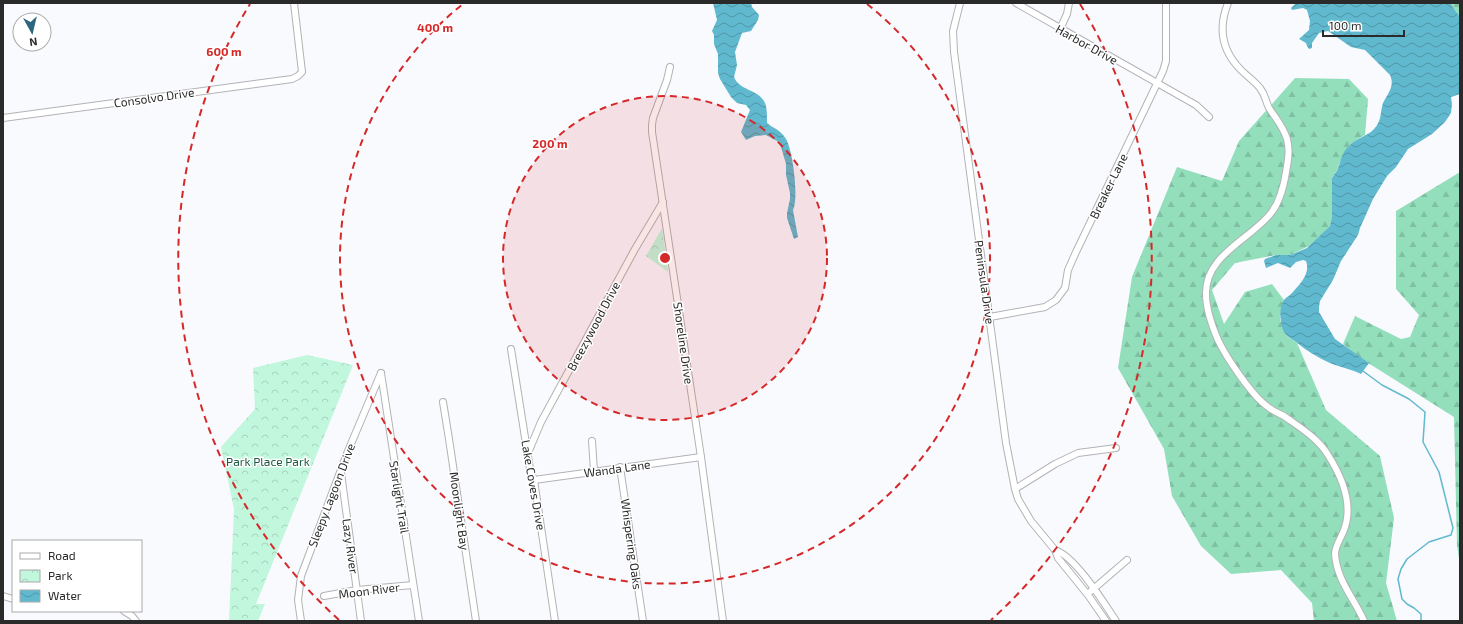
<svg xmlns="http://www.w3.org/2000/svg" width="1463" height="624" viewBox="0 0 1463 624" font-family="'Exo 2',sans-serif">
<defs>
<pattern id="forest-firs" width="22" height="20" patternUnits="userSpaceOnUse"><rect width="22" height="20" fill="#93dfbc"/><path d="M5 1l3.5 6h-7zM16 11l3.5 6h-7z" fill="#7fc0a2"/></pattern>
<pattern id="park-crowns" width="20" height="18" patternUnits="userSpaceOnUse"><rect width="20" height="18" fill="#c1f7dd"/><path d="M2 6a3 3 0 1 1 6 0M12 15a3 3 0 1 1 6 0" fill="none" stroke="#a6d4be"/></pattern>
<pattern id="water-waves" width="16" height="10" patternUnits="userSpaceOnUse"><rect width="16" height="10" fill="#60b9cf"/><path d="M0 5q4-4 8 0t8 0" fill="none" stroke="#4f97a8"/></pattern>
</defs>
<rect width="100%" height="100%" fill="#f9fafe"/>
<g fill="url(#forest-firs)">
<path d="M1450,3H1460V17Z"/>
<path d="M1295,78L1349,79L1368,99L1365,135C1347,145 1346,148 1338,167C1337,172 1334,173 1332,178V216L1330,226L1311,245L1290,255H1276L1235,263L1212,290L1224,324L1245,292L1272,284L1284,300L1281,312L1280,320L1287,336L1297,343L1326,410L1380,456L1394,518L1386,583L1397,621H1314L1312,603L1281,570L1231,574L1201,546L1172,496L1164,449L1118,368L1132,277L1177,167L1222,181L1239,141Z"/>
<path d="M1460,172V566L1457,545L1454,417L1357,356L1343,344L1355,316L1401,339L1410,337L1419,315L1396,289V211Z"/>
</g>
<g fill="url(#park-crowns)">
<path d="M662,228L668,272L646,256Z"/>
<path d="M307,355L353,365L256,604H265L258,621H229L234,509L221,447L255,409L253,368Z"/>
</g>
<g fill="url(#water-waves)">
<path d="M713,3H751L752,7L759,15L758,20L751,31L742,33L735,52L737,65L734,77C740,92 762,89 766,106C767,111 767,118 767,123C774,129 780,129 786,139C793,151 799,198 793,210L798,237L794,239L787,218V213L790,199V193L786,175V164L781,147L777,141L766,135L755,136L746,140L741,132L750,110L746,105L737,103L731,97L720,79L718,73V54L714,44V35L712,31L717,20Z"/>
<path d="M1296,3H1450L1460,17V94L1451,97L1452,104L1451,113L1445,122L1432,134L1408,149L1396,167L1387,176L1373,199L1360,228L1358,235L1341,261L1333,280L1320,301L1319,307V312L1335,339L1369,363L1361,374C1351,369 1340,367 1330,363C1317,357 1307,351 1296,342C1290,338 1284,335 1282,327C1280,319 1279,308 1284,300C1285,298 1289,296 1291,294C1299,285 1311,274 1306,261L1303,260L1296,262L1290,268L1278,263L1266,268L1264,261L1265,259L1276,255H1290L1307,248L1330,226L1332,216V178C1334,174 1337,172 1338,168C1341,160 1342,152 1349,146C1356,138 1368,136 1374,129C1382,121 1380,112 1383,103C1388,93 1395,86 1390,75L1365,50L1351,47L1328,31L1319,33L1312,43V48L1309,49L1307,46L1306,43L1299,39L1309,30L1310,21L1307,10L1303,8L1292,10L1291,8Z"/>
</g>
<g fill="none" stroke-linecap="round" stroke-linejoin="round">
<path stroke="#60b9cf" stroke-width="1.5" d="M1363,371L1382,385L1409,399L1425,412L1423,442L1439,472L1453,528L1451,535L1429,542L1407,559L1401,569L1398,579L1402,599L1407,604L1414,608L1421,614V621"/>
<defs>
<g id="minor">
<path d="M960,3L953,31L954,52L1006,443L1015,489L1018,499L1031,521L1055,550L1058,558L1088,595L1106,621"/>
<path d="M1016,3L1196,105L1209,117"/>
<path d="M1228,3C1218,28 1222,51 1241,70C1247,76 1254,81 1260,88C1266,96 1265,100 1269,108C1276,119 1283,126 1287,139C1290,150 1288,161 1286,172C1284,185 1279,203 1271,213C1251,239 1205,255 1206,294C1206,308 1212,326 1218,340C1226,357 1252,396 1268,407C1273,411 1278,413 1284,416C1299,427 1318,438 1328,455C1342,477 1354,504 1344,530C1341,538 1335,546 1335,554C1337,581 1354,598 1364,621"/>
<path d="M1060,29L1067,14L1069,3"/>
<path d="M670,67L667,80L653,118L652,125V132L701,457L723,621"/>
<path d="M3,118L292,79L298,76L302,72L294,3"/>
<path d="M990,317L1045,307L1056,300L1065,288L1068,270L1076,252L1163,71L1166,61V3"/>
<path d="M511,349L530,469L534,480L555,621"/>
<path d="M381,373L419,621"/>
<path d="M443,402L449,439L476,621"/>
<path d="M592,441L594,471"/>
<path d="M528,453L541,422L635,249L663,202"/>
<path d="M620,467L643,621"/>
<path d="M341,473L361,621"/>
<path d="M534,480L701,457"/>
<path d="M1015,489L1055,464L1078,453L1116,448"/>
<path d="M1055,550C1075,556 1104,603 1116,621"/>
<path d="M1091,591L1127,560"/>
<path d="M3,596L13,599"/>
<path d="M324,596L357,590L413,585"/>
<path d="M124,611L132,616L136,621"/>
<path d="M301,621L298,600L301,576L348,451L381,373"/>
</g>
</defs>
<use href="#minor" stroke="#b2b3b6" stroke-width="8"/>
<use href="#minor" stroke="#fff" stroke-width="6"/>
</g>
<circle cx="665" cy="258" r="162" fill="#d62828" fill-opacity=".12"/>
<g fill="none" stroke="#d62828" stroke-width="2" stroke-dasharray="7 5">
<circle cx="665" cy="258" r="162"/>
<path d="M867 4A325 325 0 1 1 463 4"/>
<path d="M339 620A487 487 0 0 1 250 4M1080 4A487 487 0 0 1 991 620"/>
</g>
<g text-anchor="middle" dominant-baseline="central" stroke-width="3" stroke-linejoin="round" paint-order="stroke">
<g font-size="12" fill="#2a2a2b" stroke="#fff">
<text transform="translate(1087 44) rotate(29)">Harbor Drive</text>
<text transform="translate(154 97) rotate(-8)">Consolvo Drive</text>
<text transform="translate(1108 186) rotate(-64)">Breaker Lane</text>
<text transform="translate(985 282) rotate(82)">Peninsula Drive</text>
<text transform="translate(593 326) rotate(-62)">Breezywood Drive</text>
<text transform="translate(684 343) rotate(82)">Shoreline Drive</text>
<text transform="translate(617 468) rotate(-8)">Wanda Lane</text>
<text transform="translate(534 485) rotate(80)">Lake Coves Drive</text>
<text transform="translate(331 495) rotate(-69)">Sleepy Lagoon Drive</text>
<text transform="translate(400 497) rotate(81)">Starlight Trail</text>
<text transform="translate(460 511) rotate(82)">Moonlight Bay</text>
<text transform="translate(632 544) rotate(82)">Whispering Oaks</text>
<text transform="translate(351 546) rotate(82)">Lazy River</text>
<text transform="translate(369 590) rotate(-7)">Moon River</text>
</g>
<g font-size="12" fill="#1e5942" stroke="#fff">
<text x="268" y="461">Park Place Park</text>
</g>
</g>
<circle cx="665" cy="258" r="6" fill="#d62828" stroke="#fff" stroke-width="2"/>
<g font-size="12" text-anchor="middle" font-weight="bold" fill="#d62828" stroke="#fff" stroke-width="3" stroke-linejoin="round" paint-order="stroke">
<text x="435" y="32">400 m</text>
<text x="224" y="56">600 m</text>
<text x="550" y="148">200 m</text>
</g>
<rect width="1463" height="624" fill="none" stroke="#2a2a2b" stroke-width="8"/>
<rect x="12" y="540" width="130" height="72" fill="#ffffff" stroke="#aaaaaa"/>
<rect x="20" y="553" width="20" height="6" fill="#ffffff" stroke="#aaaaaa"/>
<text x="48" y="560" font-size="12" fill="#2a2a2b">Road</text>
<rect x="20" y="570" width="20" height="12" fill="url(#park-crowns)" stroke="#aaaaaa"/>
<text x="48" y="580" font-size="12" fill="#2a2a2b">Park</text>
<rect x="20" y="590" width="20" height="12" fill="url(#water-waves)" stroke="#aaaaaa"/>
<text x="48" y="600" font-size="12" fill="#2a2a2b">Water</text>
<g transform="translate(32 32) rotate(172)"><circle r="19" fill="#ffffff" stroke="#aaaaaa"/>
<path d="M0-3L7 15L0 10L-7 15Z" fill="#2d677f"/>
<text y="-6" font-size="11" font-weight="bold" text-anchor="middle" fill="#2a2a2b">N</text>
</g>
<path d="M1323 30v6h81v-6" fill="none" stroke="#2a2a2b" stroke-width="2"/>
<text x="1329" y="30" font-size="12" fill="#2a2a2b" stroke="#ffffff" stroke-width="3" paint-order="stroke">100 m</text>
</svg>
